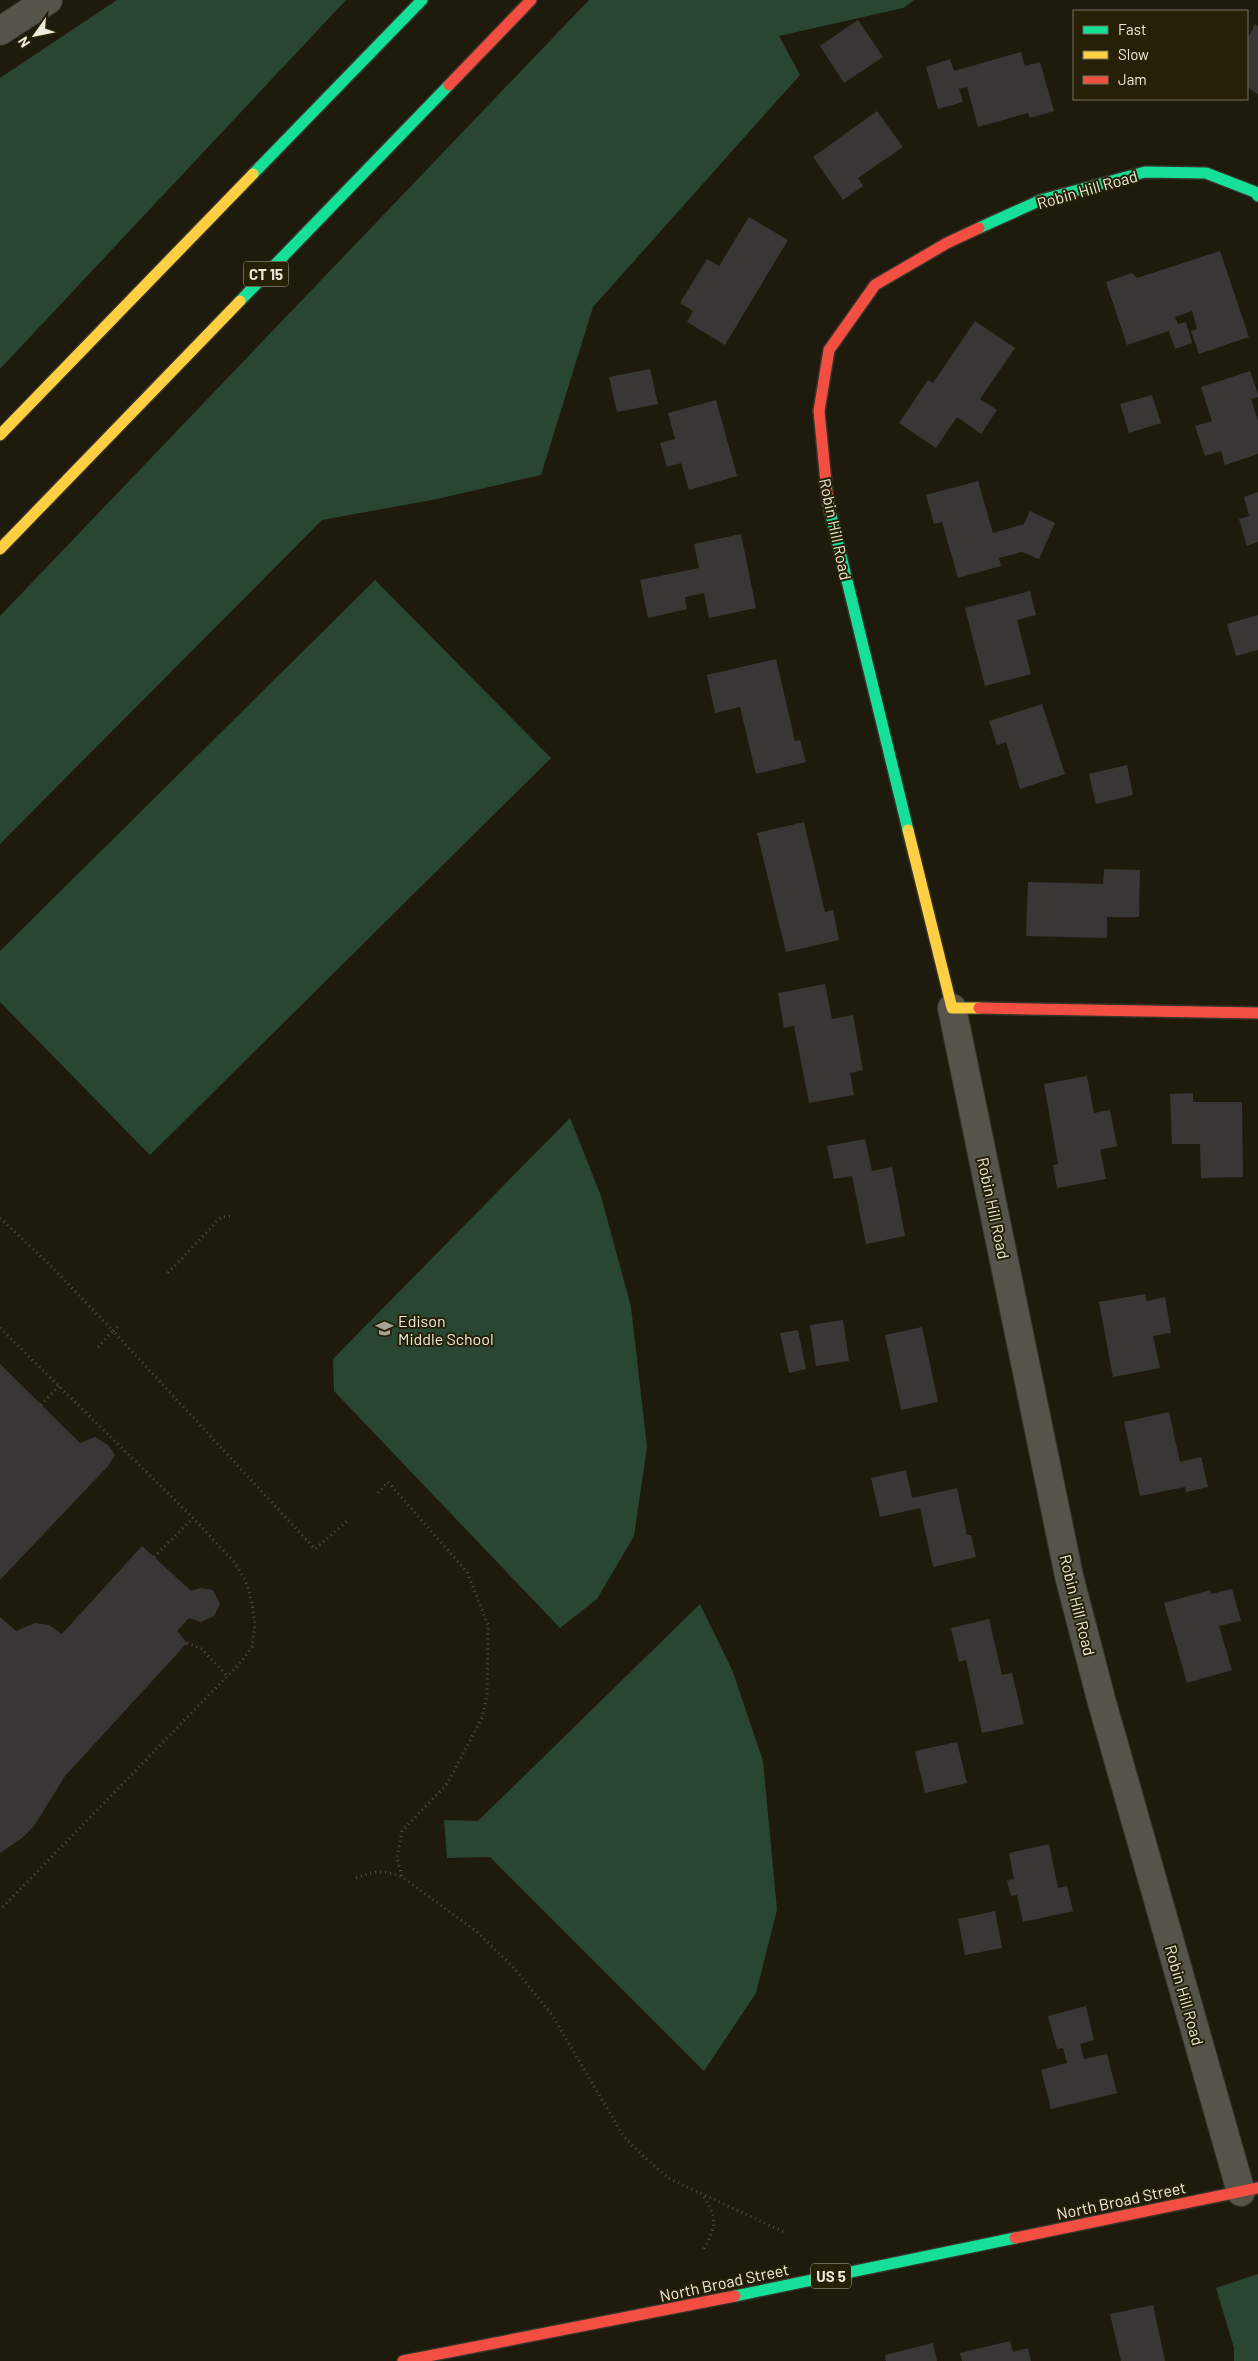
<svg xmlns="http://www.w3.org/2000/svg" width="1258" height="2361" viewBox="0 0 1258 2361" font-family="Barlow,sans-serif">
<rect width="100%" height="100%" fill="#1e1b0d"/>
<g fill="#294633">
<path d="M117,0H346L0,369V78Z"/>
<path d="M589,0H914L903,8L779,36L800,75L593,307L541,475L437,499L322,520L0,844V616Z"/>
<path d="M375,580L551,758L150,1155L0,1002V951Z"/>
<path d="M570,1118L601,1196L631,1307L647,1447L634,1536L597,1599L560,1628L334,1391L333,1359Z"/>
<path d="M700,1604L733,1672L763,1761L777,1910L756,1993L704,2071L490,1857L447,1858L444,1820L478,1821Z"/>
<path d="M1258,2274V2361H1234V2348L1216,2288Z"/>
</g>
<g fill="#393736">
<path d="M858,20L883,57L844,83L820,46Z"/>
<path d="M1255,24L1258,26V94L1247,87L1249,83L1247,82V40Z"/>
<path d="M1021,52L1025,66L1040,62L1054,111L1030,118L1028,113L978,127L967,87L959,89L963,102L938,109L926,67L950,59L954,71Z"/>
<path d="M877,111L903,147L858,178L863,186L843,200L813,157Z"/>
<path d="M749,217L788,240L725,345L687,322L693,311L680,303L707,259L719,266Z"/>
<path d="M1220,251L1249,337L1199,354L1191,331L1197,329L1192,311L1175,317L1178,324L1186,322L1192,343L1175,349L1169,331L1127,345L1106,282L1132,273L1137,278Z"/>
<path d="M975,321L1015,348L980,399L997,410L981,434L957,417L936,448L899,423L928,380L933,383Z"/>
<path d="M650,369L658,404L617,412L609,377Z"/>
<path d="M1250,371L1258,394V397L1251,399L1258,421V454L1225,465L1221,451L1205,456L1195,426L1212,421L1201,387Z"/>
<path d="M1152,395L1161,423L1129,433L1120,404Z"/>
<path d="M716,400L737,476L689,490L681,463L667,467L660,443L675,439L668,413Z"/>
<path d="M978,481L993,533L1024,524L1030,511L1055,523L1039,559L1022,552L999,558L1001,566L958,578L942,522L934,524L926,495Z"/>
<path d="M1258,492V542L1247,546L1239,519L1249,516L1244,497Z"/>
<path d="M741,534L756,608L709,618L704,593L685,597L687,609L648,618L640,580L699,568L694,544Z"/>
<path d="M1030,591L1036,615L1017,620L1031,674L985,686L965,608Z"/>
<path d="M1258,615V650L1236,656L1227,624Z"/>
<path d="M776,659L795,741L800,740L806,762L756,774L740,707L715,713L707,675Z"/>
<path d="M1042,704L1065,774L1020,789L1006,742L997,745L989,721Z"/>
<path d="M1127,765L1133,795L1096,804L1089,774Z"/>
<path d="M804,822L825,912L833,910L839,940L786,952L757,833Z"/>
<path d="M1104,869L1140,870L1139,917H1107V938L1026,936L1028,882L1103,884Z"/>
<path d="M825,984L832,1019L853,1015L863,1070L850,1073L854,1095L809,1103L794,1026L784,1028L778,993Z"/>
<path d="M1087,1076L1094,1113L1110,1110L1117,1146L1100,1150L1106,1179L1057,1188L1053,1165L1058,1164L1044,1084Z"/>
<path d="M1193,1093V1102H1242L1243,1177L1201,1178L1200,1144H1172L1170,1094Z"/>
<path d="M865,1139L872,1171L892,1167L905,1236L866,1244L852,1176L834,1179L827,1146Z"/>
<path d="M1145,1294L1147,1301L1165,1297L1171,1333L1153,1336L1160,1368L1113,1377L1099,1302Z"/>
<path d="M843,1320L849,1361L816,1366L810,1325Z"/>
<path d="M922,1327L938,1402L901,1410L885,1335Z"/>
<path d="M798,1330L806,1369L789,1373L780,1333Z"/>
<path d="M0,1364L80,1443L95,1437L108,1445L115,1455L108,1466L0,1580Z"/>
<path d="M1169,1412L1180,1462L1201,1457L1208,1487L1186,1492L1185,1487L1140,1496L1124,1422Z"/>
<path d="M906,1470L912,1498L957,1488L967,1535H971L976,1557L933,1567L920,1508L880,1517L871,1478Z"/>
<path d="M142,1546L191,1591L200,1588L213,1590L220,1604L214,1616L201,1622L189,1618L177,1631L187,1643L65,1776L34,1826L22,1838L0,1853V1617L16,1631L35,1623L49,1625L62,1634Z"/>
<path d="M1232,1589L1241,1621L1219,1626L1232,1670L1187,1683L1164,1603L1210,1590L1211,1594Z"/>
<path d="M989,1619L1002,1675L1012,1673L1024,1724L982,1733L966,1660L959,1662L951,1628Z"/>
<path d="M957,1742L967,1783L925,1793L915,1751Z"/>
<path d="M1049,1844L1058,1888L1067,1886L1073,1911L1023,1922L1017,1895L1011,1896L1007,1881L1014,1879L1009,1853Z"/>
<path d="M995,1911L1002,1948L965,1955L958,1919Z"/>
<path d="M1086,2006L1094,2040L1080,2044L1084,2059L1107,2054L1117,2093L1051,2109L1041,2070L1067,2063L1063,2048L1057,2049L1048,2016Z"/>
<path d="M1153,2305L1165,2361H1121L1110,2314Z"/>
<path d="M1010,2341L1013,2352L1028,2348L1031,2361H962L960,2353Z"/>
<path d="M933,2343L937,2361H886L885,2355Z"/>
</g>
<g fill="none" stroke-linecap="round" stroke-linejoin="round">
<defs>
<g id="street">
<path d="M0,31L48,0"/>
<path d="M952,1008L1069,1576L1101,1699L1241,2192"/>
</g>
<g id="fast">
<path d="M253,174L422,0"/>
<path d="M979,228L1041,200L1145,172L1206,173L1255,192L1258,196"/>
<path d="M240,301L449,85"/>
<path d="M828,503L908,830"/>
<path d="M735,2296L1015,2238"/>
</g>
<g id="slow">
<path d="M0,435L253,174"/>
<path d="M0,549L240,301"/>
<path d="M908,830L952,1008H979"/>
</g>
<g id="jam">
<path d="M449,85L531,0"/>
<path d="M828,503L819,411L829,350L875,285L947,243L979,228"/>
<path d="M979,1008L1258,1013"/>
<path d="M1015,2238L1258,2188"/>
<path d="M403,2361L735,2296"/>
</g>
</defs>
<use href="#street" stroke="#35342b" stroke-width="30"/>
<use href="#fast" stroke="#35342b" stroke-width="14"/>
<use href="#slow" stroke="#35342b" stroke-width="14"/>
<use href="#jam" stroke="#35342b" stroke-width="14"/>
<g stroke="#535148" stroke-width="3" stroke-dasharray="1 4" stroke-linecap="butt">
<path d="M0,1218L51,1266L113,1331L118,1326"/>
<path d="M168,1273L221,1217L234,1216"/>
<path d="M0,1328L193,1518L235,1563L246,1582L252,1603L255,1625L252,1647L241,1662L0,1910"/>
<path d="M98,1347L113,1331L315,1549L347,1521"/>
<path d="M41,1405L60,1385"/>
<path d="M378,1493L388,1482L467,1572L488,1625L487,1696L482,1718L447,1784L402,1831L397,1858L402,1877L476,1931L514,1968L552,2015L624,2137L641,2154L668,2178L786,2233"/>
<path d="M154,1557L193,1518"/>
<path d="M187,1643L202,1649L227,1676"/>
<path d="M356,1878C372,1871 386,1870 402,1877"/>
<path d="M704,2197C718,2219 716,2227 704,2249"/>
</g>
<use href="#street" stroke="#56534a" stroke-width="28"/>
<use href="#fast" stroke="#16e098" stroke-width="11"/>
<use href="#slow" stroke="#ffcf43" stroke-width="11"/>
<use href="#jam" stroke="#f24e42" stroke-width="11"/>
</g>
<defs>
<symbol id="school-bare" viewBox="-9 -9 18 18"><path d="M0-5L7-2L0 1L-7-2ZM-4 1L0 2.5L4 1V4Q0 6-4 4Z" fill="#a6a294" stroke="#252006" stroke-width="2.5" paint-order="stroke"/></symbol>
</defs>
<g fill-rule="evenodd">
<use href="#school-bare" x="372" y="1316" width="25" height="25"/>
</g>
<g text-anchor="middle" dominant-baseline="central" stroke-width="4" stroke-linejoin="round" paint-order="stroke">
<g fill="#252006" stroke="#b2ae9c" stroke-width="1">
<rect x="243.5" y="261.5" width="45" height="25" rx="4"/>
<rect x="811" y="2263.5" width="40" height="25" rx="4"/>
</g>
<g font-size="15" font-weight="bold" fill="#efebdc">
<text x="266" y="274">CT 15</text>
<text x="831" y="2276">US 5</text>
</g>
<g font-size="16" fill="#efebdc" stroke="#252006">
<text transform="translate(1087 189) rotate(-16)">Robin Hill Road</text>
<text transform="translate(836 529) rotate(78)">Robin Hill Road</text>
<text transform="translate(994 1208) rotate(78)">Robin Hill Road</text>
<text transform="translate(1078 1605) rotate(76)">Robin Hill Road</text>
<text transform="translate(1185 1995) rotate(74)">Robin Hill Road</text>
<text transform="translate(1121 2200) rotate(-12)">North Broad Street</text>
<text transform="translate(724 2282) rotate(-12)">North Broad Street</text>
</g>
<g font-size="16" fill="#efebdc" stroke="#252006" text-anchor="start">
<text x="398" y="1320">Edison<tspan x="398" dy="18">Middle School</tspan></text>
</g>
</g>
<rect x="1073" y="10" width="175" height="90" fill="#252006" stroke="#76715c"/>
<rect x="1083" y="26" width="25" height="8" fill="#16e098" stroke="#76715c"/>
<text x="1118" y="35" font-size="15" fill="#efebdc">Fast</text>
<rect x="1083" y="51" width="25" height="8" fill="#ffcf43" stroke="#76715c"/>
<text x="1118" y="60" font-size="15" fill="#efebdc">Slow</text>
<rect x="1083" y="76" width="25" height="8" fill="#f24e42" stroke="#76715c"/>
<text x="1118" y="85" font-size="15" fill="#efebdc">Jam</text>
<g transform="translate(35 35) rotate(237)" stroke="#252006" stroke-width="4" paint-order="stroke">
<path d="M0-4L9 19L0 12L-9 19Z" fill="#efebdc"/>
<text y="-8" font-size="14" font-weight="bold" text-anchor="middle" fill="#efebdc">N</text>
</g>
</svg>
